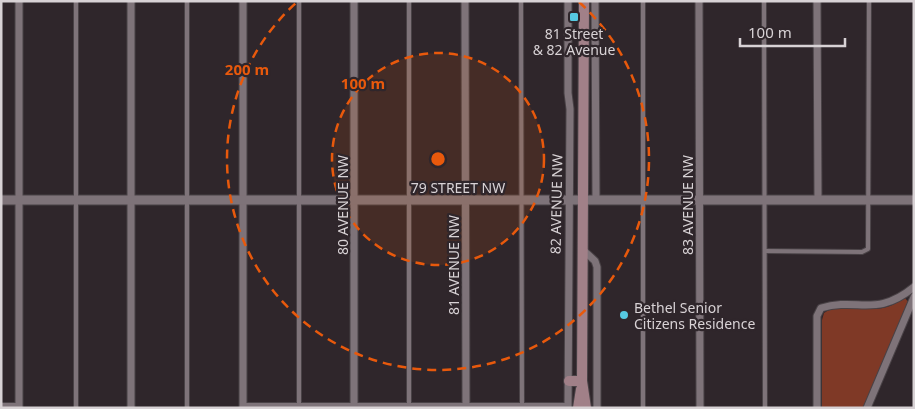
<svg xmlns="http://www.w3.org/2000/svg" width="915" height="409" viewBox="0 0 915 409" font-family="'Noto Sans',sans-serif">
<rect width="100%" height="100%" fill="#2f262b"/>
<path fill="#7f3926" d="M905,298L909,303L863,408H822V320L824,313C835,304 862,310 876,309C887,308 896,304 905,298Z"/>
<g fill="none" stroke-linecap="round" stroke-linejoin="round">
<defs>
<g id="service">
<path d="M76,1V408"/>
<path d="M187,1V408"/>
<path d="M521,1L522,408"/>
<path d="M764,1L765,408"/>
<path d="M765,251L862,252L868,249L869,1"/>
<path d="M1,405H19"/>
<path d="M243,405H569"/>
<path d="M299,408V1"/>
<path d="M409,408V1"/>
<path d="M643,408V1"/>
</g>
<g id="minor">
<path d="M19,1V408"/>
<path d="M131,1V408"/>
<path d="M243,1V408"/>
<path d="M354,1V408"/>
<path d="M465,1L466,408"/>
<path d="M568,1V93L570,109L568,408"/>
<path d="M595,1L596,200"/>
<path d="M699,1L700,408"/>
<path d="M817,1L818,200"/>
<path d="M582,249L595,261L597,267V408"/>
<path d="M817,408V316L821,308C859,297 876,318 914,287"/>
<path d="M867,408L914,297"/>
</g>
<path id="tertiary" d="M1,200H914"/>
<g id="secondary">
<path d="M584,1L582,381L586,408"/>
<path d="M569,381H582"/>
<path d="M578,408L581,389"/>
</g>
</defs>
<use href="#service" stroke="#494246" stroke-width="6"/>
<use href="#minor" stroke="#494246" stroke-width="9"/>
<use href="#tertiary" stroke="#494246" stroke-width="11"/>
<use href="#secondary" stroke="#494246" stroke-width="12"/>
<use href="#service" stroke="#7e7379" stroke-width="4"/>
<use href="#minor" stroke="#7e7379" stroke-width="7"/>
<use href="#tertiary" stroke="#7e7379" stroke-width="9"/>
<use href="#secondary" stroke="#a18088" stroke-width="10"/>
</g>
<circle cx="438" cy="159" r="106" fill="#e8590c" fill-opacity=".12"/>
<g fill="none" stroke="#e8590c" stroke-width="2.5" stroke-dasharray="9 6">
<circle cx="438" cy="159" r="106"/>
<path d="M579 2A211 211 0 1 1 297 2"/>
</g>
<g fill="#56c9e1" stroke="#2f262b" stroke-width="2">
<rect x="569" y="12" width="10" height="10" rx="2.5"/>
<circle cx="624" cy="315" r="5"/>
</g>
<g text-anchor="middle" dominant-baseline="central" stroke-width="4.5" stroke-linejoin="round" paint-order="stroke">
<g font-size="14" fill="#d8d2d5" stroke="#2f262b">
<text x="574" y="33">81 Street<tspan x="574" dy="16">&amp; 82 Avenue</tspan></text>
<text x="634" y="307" text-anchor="start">Bethel Senior<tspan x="634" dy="16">Citizens Residence</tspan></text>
</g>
<g font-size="14" fill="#d8d2d5" stroke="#2f262b">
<text x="458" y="187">79 STREET NW</text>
<text transform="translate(556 204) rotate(-89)">82 AVENUE NW</text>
<text transform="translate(342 205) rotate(-90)">80 AVENUE NW</text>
<text transform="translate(687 205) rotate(-90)">83 AVENUE NW</text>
<text transform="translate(453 265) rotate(-90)">81 AVENUE NW</text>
</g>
</g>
<circle cx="438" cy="159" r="8" fill="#e8590c" stroke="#2f262b" stroke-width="2.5"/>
<g font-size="15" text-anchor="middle" font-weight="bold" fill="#e8590c" stroke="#2f262b" stroke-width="4.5" stroke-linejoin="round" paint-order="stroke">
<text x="247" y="75">200 m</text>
<text x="363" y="89">100 m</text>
</g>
<rect width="915" height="409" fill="none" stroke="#d8d2d5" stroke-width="5"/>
<path d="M740 38v8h105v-8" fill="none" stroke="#d8d2d5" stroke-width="2.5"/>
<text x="748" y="38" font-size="15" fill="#d8d2d5" stroke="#2f262b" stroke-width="4" paint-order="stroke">100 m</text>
</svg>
